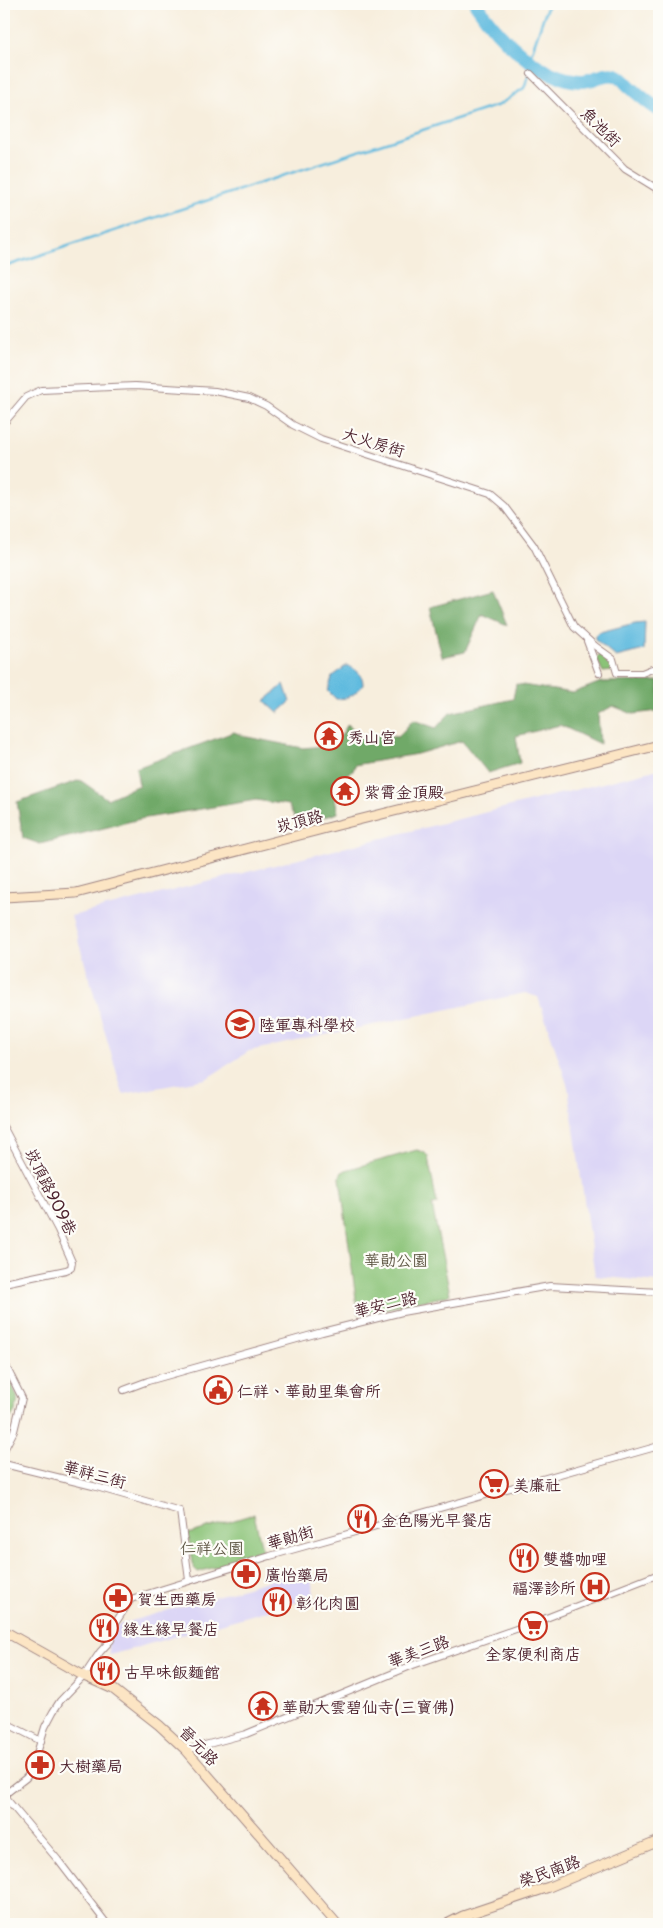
<svg xmlns="http://www.w3.org/2000/svg" width="663" height="1928" viewBox="0 0 663 1928" font-family="'Playpen Sans','LXGW WenKai TC',sans-serif">
<rect width="100%" height="100%" fill="#fdfcf7"/>
<filter id="ink" filterUnits="userSpaceOnUse"><feTurbulence type="fractalNoise" baseFrequency=".02" numOctaves="2"/><feDisplacementMap in="SourceGraphic" scale="10" xChannelSelector="R" yChannelSelector="G"/><feConvolveMatrix kernelMatrix="1 2 1 2 8 2 1 2 1" color-interpolation-filters="sRGB"/></filter>
<filter id="wash" filterUnits="userSpaceOnUse"><feTurbulence type="fractalNoise" baseFrequency=".0096" numOctaves="4" result="noise"/><feDisplacementMap in="SourceGraphic" scale="20" xChannelSelector="R" yChannelSelector="G"/><feGaussianBlur stdDeviation="1.12" result="paint"/><feColorMatrix in="noise" values="0 0 0 0 0 0 0 0 0 0 0 0 0 0 0 0 0 1.4 0 .05"/><feComposite in="paint" operator="in"/></filter>
<g filter="url(#wash)">
<rect width="100%" height="100%" fill="#f7eedd"/>
<g fill="#dcd6f6">
<path d="M659,769V1282L595,1276L568,1087L538,997L525,993L249,1051L206,1079L123,1094L71,916Z"/>
<path d="M308,1569L315,1597L110,1655L108,1644L118,1625Z"/>
</g>
<g fill="#8ac377" stroke="#6a7151">
<path d="M600,654L613,666V671L603,672L596,658Z"/>
<path d="M417,1150L425,1153L428,1157L437,1204L432,1205L450,1294L447,1296L358,1314L340,1178L341,1173L346,1170Z"/>
<path d="M4,1366L17,1396C19,1406 14,1415 6,1423L4,1422Z"/>
<path d="M254,1514L262,1549L259,1554L198,1572L194,1568L188,1534Z"/>
</g>
<g fill="#6fa968" stroke="#5c644a">
<path d="M493,590L507,625L482,614L465,652L442,657L430,607Z"/>
<path d="M659,681V711L633,714L613,706L598,714L600,744L560,725L516,736L520,763L488,773L462,741L417,754L355,765L353,771L332,782L338,813L299,825L288,805L256,800L140,819L40,844L23,838L17,802L80,780L107,799L139,785L136,768L234,732L247,737L303,748L335,745L348,724L356,734L398,737L413,720L436,728L450,713L513,699L516,684L573,693L601,682Z"/>
</g>
<g fill="#61bbdf" stroke="#566d85">
<path d="M645,622L644,650L616,657L595,639V635L600,632L635,623Z"/>
<path d="M347,665C356,670 363,673 363,685C354,695 349,699 336,699L328,691L332,677Z"/>
<path d="M284,684L290,702L278,713L265,701Z"/>
</g>
<g fill="none" stroke-linecap="round" stroke-linejoin="round">
<path stroke="#61bbdf" stroke-width="2.5" d="M4,267L499,105L524,88L530,71L529,60L548,4"/>
<path stroke="#61bbdf" stroke-width="14" d="M476,4C498,37 539,79 581,81C593,82 606,70 618,76C622,78 626,83 629,86C639,95 648,103 659,110"/>
</g>
</g>
<g filter="url(#ink)">
<g fill="none" stroke-linecap="round" stroke-linejoin="round">
<defs>
<g id="street">
<path d="M531,74L625,169L659,190"/>
<path d="M4,423L26,397L41,390L135,386L215,391L249,398L266,406L293,425L321,439L490,494L504,506L534,546L574,627L595,646L613,659L617,673H642L652,669L659,670"/>
<path d="M587,641L599,673"/>
<path d="M4,1128L58,1230L72,1262L71,1268L66,1270L4,1283"/>
<path d="M4,1362L22,1398L14,1431L4,1450"/>
<path d="M124,1390L148,1381L322,1332L402,1312L550,1286L659,1292"/>
<path d="M4,1464L93,1486L180,1511L189,1580"/>
<path d="M4,1722L41,1741"/>
<path d="M186,1750L246,1734L413,1665L536,1622L659,1574"/>
<path d="M4,1795L26,1778L32,1770L45,1727L53,1712L60,1701L84,1676L100,1652L111,1640L116,1622L131,1599L270,1556L659,1446"/>
<path d="M4,1796L58,1860L107,1924"/>
</g>
<g id="secondary">
<path d="M4,897L76,893L338,825L659,745"/>
<path d="M4,1631L84,1676L113,1689L159,1725L186,1750L337,1924"/>
<path d="M447,1924L463,1916L549,1887L659,1841"/>
</g>
</defs>
<use href="#street" stroke="#a08684" stroke-width="8"/>
<use href="#secondary" stroke="#a08684" stroke-width="11"/>
<use href="#street" stroke="#fff" stroke-width="6"/>
<use href="#secondary" stroke="#fce5c4" stroke-width="9"/>
</g>
</g>
<defs>
<symbol id="temple-ring" viewBox="-11 -11 22 22"><circle r="9.5" fill="#fdfcf7" stroke="#c8321e" stroke-width="1.5"/><path d="M0-6L5-2H3V0L6.5 2.5H4V6H1.5V3h-3V6H-4V2.5H-6.5L-3 0V-2H-5Z" fill="#c8321e"/></symbol>
<symbol id="university-ring" viewBox="-11 -11 22 22"><circle r="9.5" fill="#fdfcf7" stroke="#c8321e" stroke-width="1.5"/><path d="M0-5L7-2L0 1L-7-2ZM-4 1L0 2.5L4 1V4Q0 6-4 4Z" fill="#c8321e"/></symbol>
<symbol id="civic-ring" viewBox="-11 -11 22 22"><circle r="9.5" fill="#fdfcf7" stroke="#c8321e" stroke-width="1.5"/><path d="M-.6-6.5H3V-4.5H.6V-3L4-1V1h2V6H-6V1h2V-1L-.6-3ZM-1.2 2.5V6h2.4V2.5Z" fill="#c8321e"/></symbol>
<symbol id="supermarket-ring" viewBox="-11 -11 22 22"><circle r="9.5" fill="#fdfcf7" stroke="#c8321e" stroke-width="1.5"/><path d="M-6-5.5h2.5l.6 2H6L4.5 2H-2.5L-4.4-4H-6ZM-1.5 3.2a1.3 1.3 0 1 0 .1 0ZM3 3.2a1.3 1.3 0 1 0 .1 0Z" fill="#c8321e"/></symbol>
<symbol id="restaurant-ring" viewBox="-11 -11 22 22"><circle r="9.5" fill="#fdfcf7" stroke="#c8321e" stroke-width="1.5"/><path d="M-5-6h1v4h1v-4h1v4h1v-4h1v5L-1.5 .5V6h-2V.5L-5-1ZM5-6V6H3V1.5H1.5Q1.5-4 5-6Z" fill="#c8321e"/></symbol>
<symbol id="pharmacy-ring" viewBox="-11 -11 22 22"><circle r="9.5" fill="#fdfcf7" stroke="#c8321e" stroke-width="1.5"/><path d="M-2-6h4v4h4v4h-4v4h-4v-4h-4v-4h4Z" fill="#c8321e"/></symbol>
<symbol id="hospital-ring" viewBox="-11 -11 22 22"><circle r="9.5" fill="#fdfcf7" stroke="#c8321e" stroke-width="1.5"/><path d="M-5-5h3v3.5h4V-5h3V5h-3V1.5h-4V5h-3Z" fill="#c8321e"/></symbol>
</defs>
<g fill-rule="evenodd">
<use href="#temple-ring" x="313" y="720" width="32" height="32"/>
<use href="#temple-ring" x="329" y="775" width="32" height="32"/>
<use href="#university-ring" x="224" y="1008" width="32" height="32"/>
<use href="#civic-ring" x="202" y="1374" width="32" height="32"/>
<use href="#supermarket-ring" x="478" y="1468" width="32" height="32"/>
<use href="#restaurant-ring" x="346" y="1503" width="32" height="32"/>
<use href="#restaurant-ring" x="508" y="1542" width="32" height="32"/>
<use href="#pharmacy-ring" x="230" y="1558" width="32" height="32"/>
<use href="#hospital-ring" x="579" y="1571" width="32" height="32"/>
<use href="#pharmacy-ring" x="102" y="1582" width="32" height="32"/>
<use href="#restaurant-ring" x="261" y="1586" width="32" height="32"/>
<use href="#supermarket-ring" x="517" y="1610" width="32" height="32"/>
<use href="#restaurant-ring" x="88" y="1612" width="32" height="32"/>
<use href="#restaurant-ring" x="89" y="1655" width="32" height="32"/>
<use href="#temple-ring" x="247" y="1690" width="32" height="32"/>
<use href="#pharmacy-ring" x="24" y="1749" width="32" height="32"/>
</g>
<g text-anchor="middle" dominant-baseline="central" stroke-width="4.5" stroke-linejoin="round" paint-order="stroke">
<g font-size="16" fill="#4a1f2b" stroke="#fdfcf7">
<text transform="translate(602 126) rotate(45)">魚池街</text>
<text transform="translate(374 441) rotate(17)">大火房街</text>
<text transform="translate(299 820) rotate(-15)">崁頂路</text>
<text transform="translate(52 1191) rotate(63)">崁頂路909巷</text>
<text transform="translate(385 1303) rotate(-13)">華安二路</text>
<text transform="translate(95 1473) rotate(15)">華祥三街</text>
<text transform="translate(290 1536) rotate(-16)">華勛街</text>
<text transform="translate(418 1650) rotate(-20)">華美三路</text>
<text transform="translate(200 1745) rotate(46)">晉元路</text>
<text transform="translate(549 1870) rotate(-20)">榮民南路</text>
</g>
<g font-size="16" fill="#4a1f2b" stroke="#fdfcf7" text-anchor="start">
<text x="348" y="736">秀山宮</text>
<text x="364" y="791">紫霄金頂殿</text>
<text x="259" y="1024">陸軍專科學校</text>
<text x="237" y="1390">仁祥、華勛里集會所</text>
<text x="513" y="1484">美廉社</text>
<text x="381" y="1519">金色陽光早餐店</text>
<text x="543" y="1558">雙醬咖哩</text>
<text x="265" y="1574">廣怡藥局</text>
<text x="576" y="1587" text-anchor="end">福澤診所</text>
<text x="137" y="1598">賀生西藥房</text>
<text x="296" y="1602">彰化肉圓</text>
<text x="123" y="1628">緣生緣早餐店</text>
<text x="533" y="1653" text-anchor="middle">全家便利商店</text>
<text x="124" y="1671">古早味飯麵館</text>
<text x="282" y="1706">華勛大雲碧仙寺(三寶佛)</text>
<text x="59" y="1765">大樹藥局</text>
</g>
<g font-size="16" fill="#605846" stroke="#fdfcf7">
<text x="396" y="1259">華勛公園</text>
<text x="212" y="1547">仁祥公園</text>
</g>
</g>
<rect width="663" height="1928" fill="none" stroke="#fdfcf7" stroke-width="20"/>
</svg>
